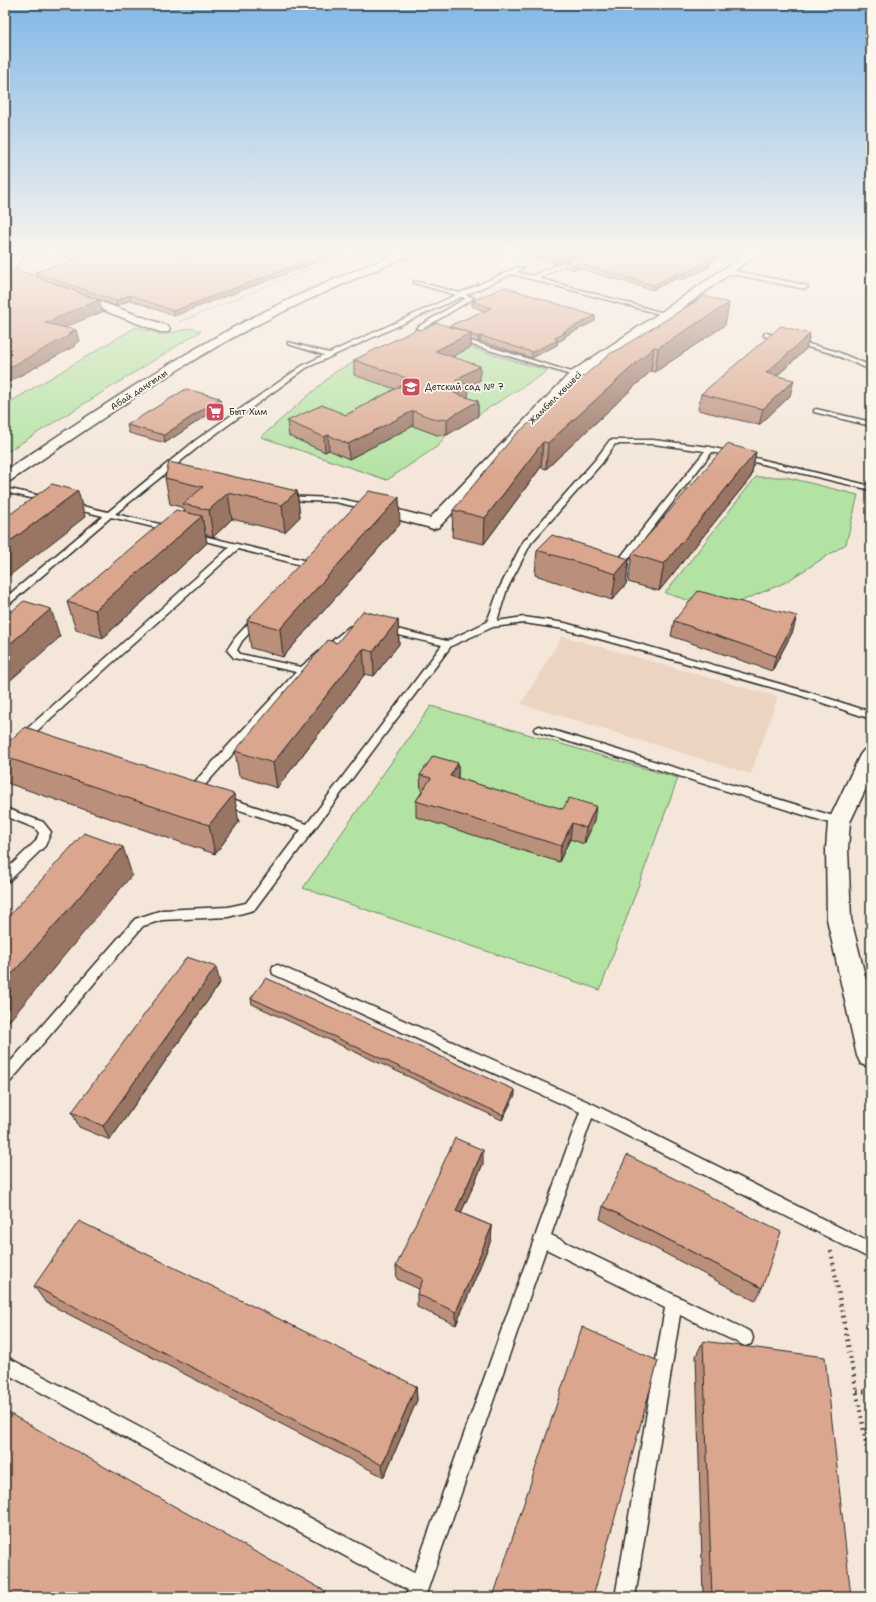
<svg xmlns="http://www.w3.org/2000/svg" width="876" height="1602" viewBox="0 0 876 1602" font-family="'Shantell Sans',sans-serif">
<rect width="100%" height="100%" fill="#f4e7d9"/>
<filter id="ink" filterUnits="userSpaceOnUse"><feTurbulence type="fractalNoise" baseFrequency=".025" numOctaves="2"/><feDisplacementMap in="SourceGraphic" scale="8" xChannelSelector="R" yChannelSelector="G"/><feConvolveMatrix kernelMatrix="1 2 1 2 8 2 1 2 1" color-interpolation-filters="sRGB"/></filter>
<g filter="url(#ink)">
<path fill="#ecd4c2" d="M562,636L778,697L751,774L521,704Z"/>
<g fill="#b3e3a3" stroke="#6f8767">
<path d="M136,327L163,335L191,328L201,331L5,453V405Z"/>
<path d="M415,331L548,371L447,434L438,446L387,480L261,437L335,372Z"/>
<path d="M756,477H786L858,495L846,544L784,583L732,605L700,595L687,600L665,593Z"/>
<path d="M431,706L678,778L600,990L303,888Z"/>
</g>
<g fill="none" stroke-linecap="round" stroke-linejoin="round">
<defs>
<g id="lane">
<path d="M586,252H592L538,278L667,314V316L512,274L466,295L474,298L424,328L439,332V334L416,328L466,298L461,297L306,368L202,444L115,514L173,527L174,529L173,531H170L111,517L8,605L5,606V598L103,516L66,507V503H69L108,512L196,440L302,366L324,355L288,344V342L329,353L456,295L414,283V281L460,293L518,267L523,268L516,272L532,276Z"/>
<path d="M719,252H727L748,257L745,259Z"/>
<path d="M725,269L805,285L808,287L805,289L723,272L722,271Z"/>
<path d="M766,333L835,351L871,366V370L831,353L764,336V334Z"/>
<path d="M458,337L578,374L579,375L574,376L456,340L455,339Z"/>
<path d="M816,409L871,422V426L814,412V410Z"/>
<path d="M610,440H653L710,447L871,486V490L712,452L620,570C616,571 613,570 611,567L612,565L615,564L705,451L653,444H615L602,463L531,543L507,589L497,621L524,617L565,623L805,691L871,712V719L799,695L564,629L524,623L493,627L451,646L254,910L228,917L162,920L143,926L10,1082L5,1084V1068L135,919L162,910L228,907L246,903L301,830L218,803L217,800L218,797H226L307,824L442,645L381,631L379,629L381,627L384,626L447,641L487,622L499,589L523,542L596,459Z"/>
<path d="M5,488L51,498L52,500L48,502L5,492Z"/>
<path d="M281,496L335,498L365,504L366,506L362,508L335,502L284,500L280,498Z"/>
<path d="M188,533H191L312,562L313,564L309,567L238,549L28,739H20L19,737L20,735L230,547L188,537L187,535Z"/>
<path d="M258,615L263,618L242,641L237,650L240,654L301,667L349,627L352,626L357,629L306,672L197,794H189L188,791L189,788L296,672L234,658L227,650L235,638L255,616Z"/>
<path d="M539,726L843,819L845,822L843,825L839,826L535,731L534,729Z"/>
<path d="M5,808L43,822L51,832L45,846L9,881L5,882V871L36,841L39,833L35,828L5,816Z"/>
<path d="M278,965L593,1104L871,1243V1259L592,1118L551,1235L751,1332L753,1338L751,1344L745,1346L680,1315L635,1597H615L665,1308L546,1249L425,1597H405L408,1590L5,1373V1356L414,1573L580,1112L273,974L272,970L273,966Z"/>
</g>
<g id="street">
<path d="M16,252H26L14,270L43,281L45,283L43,285H35L5,274V267Z"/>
<path d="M161,252H176L187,255L197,252H212L211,254L187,261L162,254Z"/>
<path d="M748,252H760L669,318L581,378L439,527L433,529L427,527L365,511L363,508L365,505L371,503L430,518L571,372L661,312Z"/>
<path d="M73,292L168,326L170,329L168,332H160L69,297L67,295L69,293Z"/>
</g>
<g id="secondary">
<path d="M401,252H414L413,254C347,282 281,310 218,346C146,387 79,435 10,481L5,483V471C72,427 139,380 209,341C270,306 336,278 401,252Z"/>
<path d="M871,748V778L850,822L848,849L851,919L871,1000V1068L861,1064L857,1056L827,919L826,849L828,822L860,755L864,750Z"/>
</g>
</defs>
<use href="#lane" stroke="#2b2b2b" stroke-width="3"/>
<use href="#street" stroke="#2b2b2b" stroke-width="3"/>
<use href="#secondary" stroke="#2b2b2b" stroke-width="3"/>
<path stroke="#2b2b2b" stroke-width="1.5" stroke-dasharray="0.5 1.5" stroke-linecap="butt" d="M179,322L351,252"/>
<g stroke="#2b2b2b" stroke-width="4" stroke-dasharray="1.5 4.5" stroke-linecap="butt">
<path d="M831,1251L871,1471"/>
<path d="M857,1391L871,1392"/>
</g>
<use href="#lane" fill="#fbf7ec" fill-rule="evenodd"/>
<use href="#street" fill="#fbf7ec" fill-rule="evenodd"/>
<use href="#secondary" fill="#fbf7ec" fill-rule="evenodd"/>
</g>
<g fill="#bb907a" stroke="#2b2b2b">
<path d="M53,252H162L187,258L174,316L131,300L116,306L36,276L35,272L74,260Z"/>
<path d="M180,252H194L187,253Z"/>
<path d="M515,252H583L555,264Z"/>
<path d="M724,255L710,262L709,267L682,280L677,278L652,290L578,268L574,270L565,267V261Z"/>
<path d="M472,301L595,316V321L565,336V338L557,342V345L532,358L480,341L478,343L471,340V347L452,357L480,380L469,387L468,398L478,401V416L447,435H437L413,426L349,459L329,450L325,452L289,436L287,421L346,415L395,389L354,375V360L449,326L484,311L472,306Z"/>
<path d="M729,303L725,325L655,372L651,371L546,469L541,467L484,544L452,537L453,510L614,352Z"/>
<path d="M810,334L806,349L777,376L790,396L759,425L698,410L701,394Z"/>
<path d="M221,406L165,443L129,433L127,425Z"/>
<path d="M756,452L751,477L659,591L628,582L632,554Z"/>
<path d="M165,478L297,491L300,517L285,532L232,519L213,537L205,534L207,543L103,638L76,630L67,602L185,512L184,508L170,504Z"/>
<path d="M400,524L283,657L251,648L247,620Z"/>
<path d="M537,550L629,559L626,584L612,600L535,575Z"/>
<path d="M398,620L399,644L374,676L365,674L277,788L239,776L235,751L337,643Z"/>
<path d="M674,621L793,631L772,671L671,636Z"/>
<path d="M5,745L239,822L215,854L7,783L5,778Z"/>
<path d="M458,763V778L594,822L584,844L570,839L559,862L416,817V801L422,792L421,791L420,775Z"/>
<path d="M220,983L110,1140L79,1127L72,1112Z"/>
<path d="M251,998L515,1095L502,1120L252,1004Z"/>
<path d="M483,1164L461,1213L492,1226L491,1240L456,1325L417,1307V1294L419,1289L397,1279L396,1266Z"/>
<path d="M603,1206L762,1288L755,1301L600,1219Z"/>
<path d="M34,1286L416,1386L417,1400L384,1477L45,1302Z"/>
<path d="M703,1341L851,1597H703L696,1356Z"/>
</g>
<g fill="#997563" stroke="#2b2b2b">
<path d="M187,252H194L187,253Z"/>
<path d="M332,252H344L174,316L173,311Z"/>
<path d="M572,252H583L555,264L556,259Z"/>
<path d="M721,252H725L724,255L710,262L709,267L682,280V274L704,260Z"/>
<path d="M578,263V268L574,270L575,264Z"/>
<path d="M678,273L677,278L652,290L653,285Z"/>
<path d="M130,295L131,300L116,306V301Z"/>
<path d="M99,300L102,312L48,334L45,323Z"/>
<path d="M729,303L725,325L655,372L658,348Z"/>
<path d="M595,316V321L565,336V338L557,342V345L532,358V352L563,332Z"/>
<path d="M76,330L79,341L74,344L75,346L5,384V370Z"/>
<path d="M471,333V347L435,366V351Z"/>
<path d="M810,334L806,349L762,389L766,373Z"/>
<path d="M481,336L480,341L478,343V337Z"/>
<path d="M654,347L651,371L546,469L548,443Z"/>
<path d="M480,366V380L469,387L468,399L454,408L455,380Z"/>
<path d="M794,380L790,396L759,425L763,409Z"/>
<path d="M220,398L221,406L165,443L164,435Z"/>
<path d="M478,401V416L447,435V419Z"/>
<path d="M413,411V426L349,459L348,444Z"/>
<path d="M328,435L329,450L325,452L324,437Z"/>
<path d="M543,442L541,467L484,544L485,518Z"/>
<path d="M756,452L751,477L659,591L664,564Z"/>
<path d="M78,491L85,517L5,579V545Z"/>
<path d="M297,491L300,517L285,532L282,505Z"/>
<path d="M228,493L232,519L213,537L209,510Z"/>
<path d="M399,497L400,524L283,657L280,629Z"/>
<path d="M202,516L207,543L103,638L95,610Z"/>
<path d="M629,559L626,584L612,600L616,574Z"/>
<path d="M51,609L60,637L5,685V648Z"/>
<path d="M797,616L793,631L772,671L776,656Z"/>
<path d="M398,620L399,644L374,676L373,652Z"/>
<path d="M363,649L365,674L277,788L273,763Z"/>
<path d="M458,763V779L450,776Z"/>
<path d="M234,794L239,822L215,854L209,825Z"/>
<path d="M596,806L594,822L584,844L586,828Z"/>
<path d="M572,823L570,839L559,862L561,846Z"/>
<path d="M123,847L132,875L5,1026V982Z"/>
<path d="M216,967L220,983L110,1140L103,1126Z"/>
<path d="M515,1090V1095L502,1120L503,1115Z"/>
<path d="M483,1150V1164L456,1224V1211Z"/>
<path d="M492,1226L491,1240L456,1325V1312Z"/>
<path d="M416,1386L417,1400L384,1477L382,1465Z"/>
<path d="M325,1591L327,1597H322Z"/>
</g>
<g fill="#daa78e" stroke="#2b2b2b">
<path d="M64,252H162L187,258L209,252H332L173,311L130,295L116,301L35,272L80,258Z"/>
<path d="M532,252H572L556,259Z"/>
<path d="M586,252H721L704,260L710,261L682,274L678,273L653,285L578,263L575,264L565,261Z"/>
<path d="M18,270L99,300L45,323L76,330L68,334H72L5,370V274Z"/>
<path d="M505,287L595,316L563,332L566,333L554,338L558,340L532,352L481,336L478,337L471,335V333L449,326L491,308L472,301Z"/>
<path d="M704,296L729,303L658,348L654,347L548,443L543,442L485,518L453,510L514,436L612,352H614Z"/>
<path d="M437,323L471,333L435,351L480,366L455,380L469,385L454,393L478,401L447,419L437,420L413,411L348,444L328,435L324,437L287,421L322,405L346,415L412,380L354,360L417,329L420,330Z"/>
<path d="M781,326L810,334L766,373L794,380L763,409L701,394Z"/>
<path d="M186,389L220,398L164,435L127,425Z"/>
<path d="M727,444L756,452L664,564L632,554Z"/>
<path d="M169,462L297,491L282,505L228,493L209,510L183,504L203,487L165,478Z"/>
<path d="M52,484L78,491L5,545V518Z"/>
<path d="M369,491L399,497L280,629L247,620Z"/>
<path d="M176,510L202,516L95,610L67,602Z"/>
<path d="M552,535L629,559L616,574L537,550Z"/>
<path d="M698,591L797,616L776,656L674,621Z"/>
<path d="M24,601L51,609L5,648V617Z"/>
<path d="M363,611L398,620L373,652L363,649L273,763L235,751L328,640L337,643Z"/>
<path d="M25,727L234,794L209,825L5,757V745Z"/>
<path d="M433,756L458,763L450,776L563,809L569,798L596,806L586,828L572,823L561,846L416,801L431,778L420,775Z"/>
<path d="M84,833L123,847L5,982V920Z"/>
<path d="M187,957L216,967L103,1126L72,1112Z"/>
<path d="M266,978L515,1090L503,1115L251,998Z"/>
<path d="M455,1138L483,1150L456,1211L492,1226L456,1312L417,1294L423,1279L396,1266Z"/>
<path d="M627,1155L781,1232L762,1288L603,1206Z"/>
<path d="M79,1221L416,1386L382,1465L34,1286Z"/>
<path d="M582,1327L658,1361L593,1597H493Z"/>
<path d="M703,1341L825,1357L851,1597H712Z"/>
<path d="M5,1411L325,1591L322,1597H5Z"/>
</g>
</g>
<linearGradient id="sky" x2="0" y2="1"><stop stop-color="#81b8e7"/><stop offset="0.53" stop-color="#faf4ee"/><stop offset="1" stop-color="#faf4ee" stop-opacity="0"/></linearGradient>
<rect width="876" height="476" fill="url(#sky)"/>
<defs>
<symbol id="school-square" viewBox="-11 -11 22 22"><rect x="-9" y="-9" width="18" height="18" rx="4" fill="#d1495b" stroke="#fbf7ec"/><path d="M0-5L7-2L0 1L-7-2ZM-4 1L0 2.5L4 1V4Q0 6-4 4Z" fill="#fff"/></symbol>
<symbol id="supermarket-square" viewBox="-11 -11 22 22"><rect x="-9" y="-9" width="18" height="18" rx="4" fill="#d1495b" stroke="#fbf7ec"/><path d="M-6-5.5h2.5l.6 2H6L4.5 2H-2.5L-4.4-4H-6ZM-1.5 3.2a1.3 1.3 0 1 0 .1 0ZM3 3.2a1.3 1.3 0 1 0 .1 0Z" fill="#fff"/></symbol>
</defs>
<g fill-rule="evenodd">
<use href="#school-square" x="400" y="376" width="22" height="22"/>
<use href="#supermarket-square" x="204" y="401" width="22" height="22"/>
</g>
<g text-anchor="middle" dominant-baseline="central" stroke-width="3.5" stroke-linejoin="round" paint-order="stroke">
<g font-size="9" fill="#2b2b2b" stroke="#fbf7ec" text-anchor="start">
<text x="425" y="387">Детский сад № 7</text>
<text x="229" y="412">Быт Хим</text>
</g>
<g font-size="9" fill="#2b2b2b" stroke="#fbf7ec">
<text transform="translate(139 390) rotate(-33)">Абай даңғылы</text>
<text transform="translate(555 398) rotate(-45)">Жамбыл көшесі</text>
</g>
</g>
<rect width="876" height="1602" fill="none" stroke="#fbf7ec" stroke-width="20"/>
<rect x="10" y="10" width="856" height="1582" fill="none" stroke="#2b2b2b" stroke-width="1.5" filter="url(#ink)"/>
</svg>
